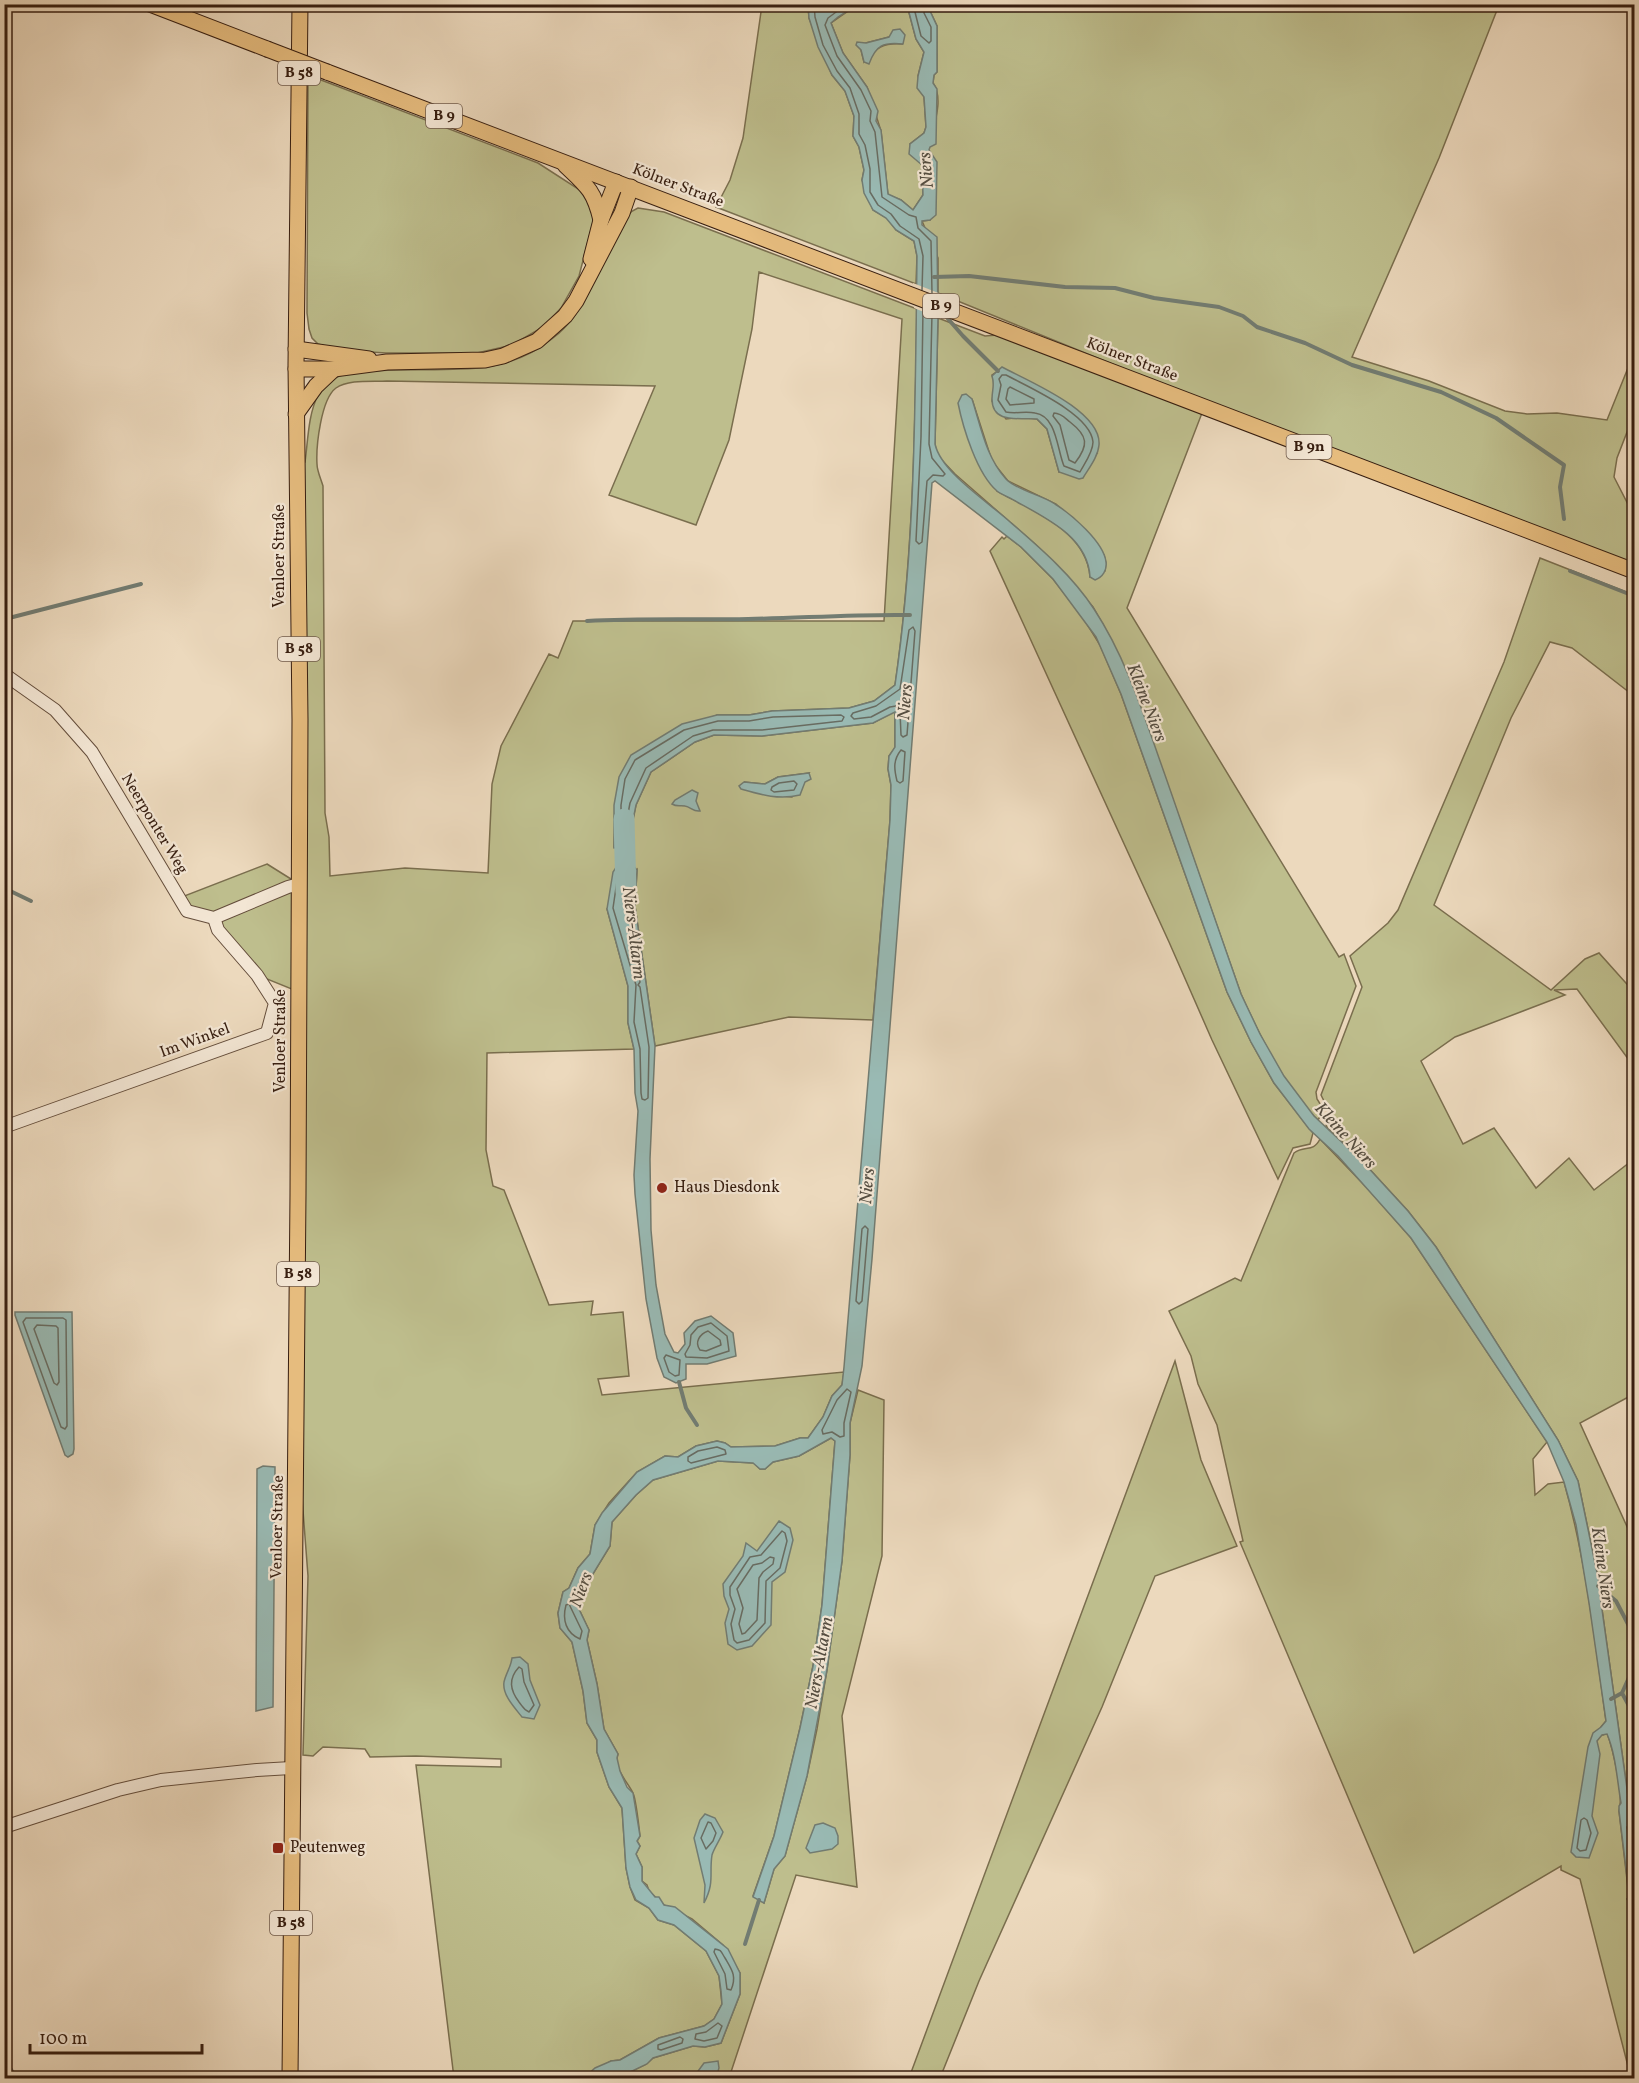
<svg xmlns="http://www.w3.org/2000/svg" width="1639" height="2083" viewBox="0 0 1639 2083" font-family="Vollkorn,serif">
<rect width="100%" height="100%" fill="#ecd9bd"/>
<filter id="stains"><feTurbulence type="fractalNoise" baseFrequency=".00333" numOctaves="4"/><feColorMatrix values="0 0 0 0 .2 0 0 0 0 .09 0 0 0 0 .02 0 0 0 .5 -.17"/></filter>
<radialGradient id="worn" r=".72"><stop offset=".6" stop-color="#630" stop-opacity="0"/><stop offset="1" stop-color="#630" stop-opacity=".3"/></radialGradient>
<g fill="#bebe8d" stroke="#7a6e4e" stroke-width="1.5" fill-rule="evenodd">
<path d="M762,5H808L809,18L832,75L845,91L854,116L853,136L859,147L864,170L862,180L873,210L887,218L896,230L914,241L917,256L916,284L716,207L730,180L743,138Z"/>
<path d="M857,5H907L916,39L924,52L918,76L924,97L926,127L924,133L910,144L922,165L923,195L913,210L901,200L888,195L881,131L867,87L843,53L831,23ZM889,37L903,44C884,42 875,48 864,62L861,50L866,43Z"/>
<path d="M931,5H1499L1439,158L1352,357L1429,381L1505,411L1527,414L1557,413L1607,420L1634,353V414L1617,458L1614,477L1634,516V564L1186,394L938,293V258L922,221L930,220C930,197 926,171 929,148C932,129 945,100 933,83L934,75L937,72V26L930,11Z"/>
<path d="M308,75L538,163L583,192L593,212V222L579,276L561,308L543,327L512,345L477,353H386L339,350L318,344L312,338L309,329L307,313Z"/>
<path d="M638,208L664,212L917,309C915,435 913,561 895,685L874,701L849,708L772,711L749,715H717L631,756L615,827L614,847L627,846L636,805L651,772L695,742L714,735L762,736L873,723L895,711V748L889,756L888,769L891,785L890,820L873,1020L789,1017L655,1046L635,906L637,870L607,909L628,986V1023L634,1049L487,1053L486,1150L493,1186L504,1190L549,1305L593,1301L591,1315L623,1312L629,1376L598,1379L602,1395L844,1372L842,1385L832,1396L823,1417L808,1438H800L775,1446L731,1447L725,1443L717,1441L696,1446L678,1457L665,1456L637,1472L609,1503L595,1525L590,1554L578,1568L569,1588L563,1592L558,1613L560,1628L572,1642L583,1691L587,1723L597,1740V1752L609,1787L622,1808L626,1868L630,1887L635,1900L649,1908L658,1920L674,1925L706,1951L719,1976L722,2004L714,2019L704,2026L659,2038L620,2060L611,2061L584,2078H454L416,1765L501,1767V1759L416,1756L370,1757L365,1749L323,1747L313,1756L303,1755L308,1576L297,1432L298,463L305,462C308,441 308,415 318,395C322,388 330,380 337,377C348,372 361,372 373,371C411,368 449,372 487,367C511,363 534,354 553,338C569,326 579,310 589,292C601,270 614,217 638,208ZM759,272L902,319L884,621H573L558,658L549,654L501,746L492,784L488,873L405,868L330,876L329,837L325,813L323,486C321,479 317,471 317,464C316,446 321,399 336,388C349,379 373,382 387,381L655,386L609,495L696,525L729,440L752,329ZM809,773L792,797L782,796L744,782L765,784L778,777Z"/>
<path d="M938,318L985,336L997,335L1202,413L1127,608L1339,957L1344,954L1356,986L1316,1092L1317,1099L1324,1110L1318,1120C1286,1090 1259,1034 1241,994L1137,698L1111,639L1093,607L1065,574L1035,544L955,474L937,455L935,444ZM998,371L1097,453L1059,472L1047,429L1037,419L1022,417L1006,419L992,401L995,385L992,375ZM972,399L992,461L1008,481L1056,504L1104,555L1106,563L1105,571L1090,577C1087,531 1032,510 997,491Z"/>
<path d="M1007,536L1021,547L1053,579L1082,616L1100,645L1121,694L1227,992L1251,1042L1274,1083L1313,1133L1310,1144L1293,1148L1278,1179L1212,1040L1169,942L990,551L1002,537L1004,539Z"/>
<path d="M1540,558L1634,595V696L1572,648L1550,642L1511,718L1434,905L1551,990L1585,959L1599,953L1634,992V1067L1577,989L1554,990L1565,995L1455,1037L1421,1061L1463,1144L1494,1128L1536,1188L1569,1158L1594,1190L1634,1159V1394L1580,1423L1634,1542V1839L1600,1595V1587L1578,1481L1558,1440L1436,1247L1408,1211L1363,1162L1326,1126C1332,1109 1328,1110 1321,1095L1362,987L1350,956L1388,923L1398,910L1504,662Z"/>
<path d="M267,864L299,884V992L257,975L214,918L187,911L179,898Z"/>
<path d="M1320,1139L1369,1190L1411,1238L1547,1442L1533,1459L1535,1495L1548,1484L1564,1482C1586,1560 1595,1641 1606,1721L1601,1727L1603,1735L1607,1733C1613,1749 1624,1797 1619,1811L1629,1897L1627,1899L1631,1906L1634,1927V2078H1631L1580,1879L1561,1870V1866L1414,1953L1240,1542L1243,1541L1217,1425L1198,1384L1191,1356L1169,1311L1235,1278L1241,1281L1294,1153C1305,1145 1313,1153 1320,1139Z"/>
<path d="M1175,1361L1201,1460L1237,1546L1155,1576L1102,1707L979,1981L940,2078H909Z"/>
<path d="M858,1390L884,1400L882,1556L842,1716L857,1887L796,1875L729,2078H612L615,2075L626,2074L646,2064L653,2058L693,2046L705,2047L721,2043L740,1994V1973L723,1945L692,1919L664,1905L649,1891L647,1885L642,1881V1867L636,1854L640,1846L637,1841L640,1836C639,1827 636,1799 633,1793C627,1781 613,1768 618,1754L604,1729L597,1684L587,1640L589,1630L577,1605L591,1577L610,1546L612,1522L636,1495L653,1480L718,1461L754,1463L760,1469H765L773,1462L799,1456L831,1438L835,1441L822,1605L813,1666L800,1728L774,1836L753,1896L764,1903L774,1869L785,1856L807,1776L817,1729L827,1670L842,1561L850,1455V1423Z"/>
</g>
<g fill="#99bab4" stroke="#727c72" stroke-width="1.5">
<path d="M808,5H826L830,7L837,5H857L838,17L831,23L843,53L867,87L878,111L876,121L881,130L888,194L901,200L913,210L923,195L922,165L909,154L910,144L924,133L926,127L924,97L917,88L918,76L924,52L916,39L907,5H931L930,11L937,26V72L934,75L933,83L937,89L936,144L930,147L929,150L937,162L936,215L930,220L922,221V225L937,237L938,318L935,444C941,472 988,502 1009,521C1039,547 1072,575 1094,609C1127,659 1145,719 1165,775C1190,848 1215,921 1241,994L1260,1034L1284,1076L1314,1116L1363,1162L1408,1211L1436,1247L1558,1440L1578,1481L1600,1587V1595L1634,1839V1927L1631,1906L1627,1899L1629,1897L1628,1885L1619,1811V1806L1621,1803C1617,1780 1616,1755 1607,1734L1602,1735L1597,1741L1600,1754L1592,1816L1598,1833L1589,1858L1576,1857L1571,1852L1588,1747L1593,1733L1601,1727L1606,1721L1589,1603L1576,1525L1564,1482L1547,1442L1411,1238L1338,1156L1309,1129L1274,1083L1251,1042L1227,992L1121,694L1096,637L1053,579L1021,547L935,481L932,483L872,1259L862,1366L850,1423V1455L842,1561L827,1670L807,1776L785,1856L774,1869L764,1903L753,1897L774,1836L800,1728L813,1666L822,1605L835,1441L831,1438L799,1456L773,1462L765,1469H760L753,1463L718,1461L653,1480L636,1495L612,1522L610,1546L591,1577L577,1605L589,1630L587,1640L597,1684L604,1729L618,1754L617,1758L620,1771L627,1787L633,1793L640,1836L637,1841L640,1846L636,1854L642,1867V1881L655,1897H659L664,1905L675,1907L728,1949L740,1973V1994L721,2043L705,2047L693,2046L653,2058L647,2064L626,2074L615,2075L612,2078H584L595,2068L611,2061L620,2060L659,2038L704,2026L714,2019L722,2004L721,1991L719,1976L706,1951L674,1925L658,1920L649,1908L636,1900L630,1887L626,1868L622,1808L609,1787L597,1752V1740L587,1723L583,1691L572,1642L560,1628L558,1613L563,1592L569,1588L578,1568L590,1554L595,1525L602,1513L637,1472L665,1456L678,1457L696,1446L717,1441L725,1443L731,1447L775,1446L800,1438H808L823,1417L832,1396L842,1385L844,1367L890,820L891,785L888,769L889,756L895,747V712L873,723L762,736L714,735L695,742L651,772L636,805L628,846L614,848V805L619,777L631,755L682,724L717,715H749L772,711L849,708L874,701L895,685C916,543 915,400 917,256L914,241L896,230L886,218L873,210L864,193L862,180L864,170L859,147L853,136L854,116L845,91L832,75L818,47L809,18Z"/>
<path d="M900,29L905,35L903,44C883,42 876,45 869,64L864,62L861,50L856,45L857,42L866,43L889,37L893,30Z"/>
<path d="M1002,367C1028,381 1102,411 1099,445C1098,457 1089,468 1083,478L1079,479L1059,472L1047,429L1037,419C1021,417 992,425 992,399C992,390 995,385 992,376Z"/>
<path d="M966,394L972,399C981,427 986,457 1006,479C1016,490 1042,495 1055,504C1071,514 1104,542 1106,562C1107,570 1103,577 1095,580L1090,577C1088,538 1048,519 1017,502C1011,498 1002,495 997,491C977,474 963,428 958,403L962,395Z"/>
<path d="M809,773L811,779L805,782L800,795C779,800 762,795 741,789L739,786L744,782L765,784L778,777Z"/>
<path d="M692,790L698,793L696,801L700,811C693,812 691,807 685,806C680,805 677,807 672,804L675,800Z"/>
<path d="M619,863H631L637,870L635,906L655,1046L650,1159L651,1230L656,1285L665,1334L674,1352L678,1353L685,1344L684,1333L695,1321L711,1316L733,1333L736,1356L707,1364H686V1379L676,1383L664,1377L657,1358L646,1299L635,1194L634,1175L638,1111L635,1093L634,1049L628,1023V986L607,909L613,872Z"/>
<path d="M15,1312H72L74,1449L73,1454L68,1457L65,1455L15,1315Z"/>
<path d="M263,1466L275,1467L273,1707L256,1711L257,1469Z"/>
<path d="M779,1521L790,1528L793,1540L785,1572L772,1582L771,1625L752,1646L737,1650L728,1644L725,1623L729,1609L724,1596L723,1584L743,1556L746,1543L757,1551Z"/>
<path d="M520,1657L528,1664L530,1680L540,1705L534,1719L522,1717C515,1708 502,1695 504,1682C506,1673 511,1667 512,1658Z"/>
<path d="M705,1814L715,1818L723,1832C720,1840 714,1848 712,1855C709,1874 715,1882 704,1903L705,1885L694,1838L700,1820Z"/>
<path d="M823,1823L835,1828L838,1836V1844L832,1849L810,1853L806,1848L815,1825Z"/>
<path d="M718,2061L719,2068L716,2078H693L704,2063Z"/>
</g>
<path fill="#ecd9bd" d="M913,283L941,294V319L914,308Z"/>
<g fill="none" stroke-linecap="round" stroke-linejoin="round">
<g stroke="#686c62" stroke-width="1.5">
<path d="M814,4L815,17L823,45L837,71L850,88L859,114V134L865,145L870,169V192L878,205L891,214L900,226L919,239L923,256L922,290"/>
<path d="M847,4L828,18L825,25L837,56L861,90L871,111L870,121L875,132L882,197L909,215L916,217L918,228L931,241L932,293"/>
<path d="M913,4L921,36L929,43L931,41V27L924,13L925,4"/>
<path d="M923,309L921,437L916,541L919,544L922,542L927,481L933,475L943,476L945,474L932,458L929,444L932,313"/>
<path d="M1002,375H1006C1028,387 1091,414 1093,442C1093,452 1085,463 1080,472L1064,466C1057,450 1057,416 1035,413C1025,411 1015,414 1006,412L998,400L1001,385L999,379Z"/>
<path d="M1010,387L1034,399V403L1010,405L1006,399L1008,389Z"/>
<path d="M1054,413C1061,413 1065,418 1070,422C1088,436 1089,445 1075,463L1069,460L1060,425L1053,416Z"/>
<path d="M913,627L915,631L907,735L903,737L901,735L900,712L896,706L890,707L871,717L854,719L851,716L853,713L876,706L900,689L909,630Z"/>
<path d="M841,715L844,717L842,721L762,730H713L693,736L646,768L630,803L627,819L624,821L621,820V805L625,779L635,760L684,730L718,721H749L773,717Z"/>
<path d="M901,750L905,752L903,781L900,783L897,781C894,769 893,760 901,750Z"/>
<path d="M794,781L797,784L794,790L774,792L771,790L772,787L779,783Z"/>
<path d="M622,869H628L631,873L629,907L640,982L638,985L640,987L649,1047L648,1098L645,1100L642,1099L641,1093L640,1049L634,1022L636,985L613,908L618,874Z"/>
<path d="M865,1226L868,1229L862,1301L859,1304L856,1301L862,1229Z"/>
<path d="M26,1318H63L66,1320L67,1426L65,1429L61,1427L23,1322Z"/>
<path d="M711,1323L727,1336L729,1351L707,1358L686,1357L685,1354L690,1345L691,1335L698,1327Z"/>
<path d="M37,1325L56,1326L58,1328L59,1382L57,1385L54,1383L34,1329Z"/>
<path d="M708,1331L720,1340L721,1345L706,1351L700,1350C694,1342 700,1334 708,1331Z"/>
<path d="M666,1355L680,1360L679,1375L675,1376L669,1372L664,1358Z"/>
<path d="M847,1389L851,1392L844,1423V1436L840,1437L832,1432L823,1434L822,1430L837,1400Z"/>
<path d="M717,1447L725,1450L726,1454L691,1463L688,1461V1457L698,1451Z"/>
<path d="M782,1531L785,1533L787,1541L780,1568L766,1581L765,1623L749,1640L737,1643L734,1640L731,1624L735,1609L730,1595V1587L750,1557L761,1555Z"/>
<path d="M770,1557L774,1558L773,1564L763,1572L759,1578L757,1620L745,1633L742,1634L739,1624L743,1608L737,1589L753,1565L762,1563Z"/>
<path d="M569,1604L582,1631L580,1639C566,1633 562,1620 566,1605Z"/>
<path d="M519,1667L522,1669L524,1682L534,1705L529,1712C524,1710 523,1707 519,1702C510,1690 508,1679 519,1667Z"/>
<path d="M1584,1818L1587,1820L1591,1833L1586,1850L1580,1851L1577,1848L1581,1820Z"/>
<path d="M708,1822L711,1823L716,1833L713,1841L706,1849L701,1838Z"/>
<path d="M1634,1825H1629L1627,1827L1634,1888"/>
<path d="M715,1949C722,1950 721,1952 725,1958C732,1970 737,1976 731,1990L727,1989L725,1974L714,1952Z"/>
<path d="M718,2023L722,2026L717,2038L704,2041L695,2039L696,2034L706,2032Z"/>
<path d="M680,2037L683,2039L682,2043L661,2050L658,2049V2045Z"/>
</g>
<g stroke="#727c72" stroke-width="4">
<path d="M934,277L969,276L1065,287L1115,288L1154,298L1219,307L1243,316L1257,327L1305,343L1352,365L1441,392L1496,418L1564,465L1560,487L1564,519"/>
<path d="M943,313L963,336L998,371"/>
<path d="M1570,571L1634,596"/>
<path d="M4,612L9,618L141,584"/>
<path d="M587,621C641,618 694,620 748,619C802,618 856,614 910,615"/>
<path d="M4,888L31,901"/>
<path d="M679,1382L686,1408L697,1425"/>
<path d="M1598,1586L1616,1601L1629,1626L1631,1673L1622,1693L1611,1699"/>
<path d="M1622,1693L1634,1715"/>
<path d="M745,1944L759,1900"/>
<path d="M4,2058L16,2078"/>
</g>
<path stroke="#99bab4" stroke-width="21" d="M624,819L626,892"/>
<defs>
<g id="minor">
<path d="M4,674L55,710L92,752L187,911L214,918L288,887L299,884"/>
<path d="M4,1127L267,1033L275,1003L257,975L218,930L214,918"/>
<path d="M4,1827L118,1790L161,1780L257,1770L291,1768"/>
</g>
<g id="major">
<path d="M150,4L267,49"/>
<path d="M327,72L1634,571"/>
<path d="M565,165C586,185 594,190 601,220"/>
<path d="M591,259L601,220L616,182"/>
<path d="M296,349L369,359"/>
<path d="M296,369H334L387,362L485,360L503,356L537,341L565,316L576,301L622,213L631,187"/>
<path d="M296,414L316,386L334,369"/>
<path d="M290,2078L298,1194L300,719L296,365L300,4"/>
</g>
</defs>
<use href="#minor" stroke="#644d3b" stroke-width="14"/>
<use href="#major" stroke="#371e10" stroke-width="17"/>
<use href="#minor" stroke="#f3e6d4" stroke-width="12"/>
<use href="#major" stroke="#e6bc7e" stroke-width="15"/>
<defs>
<path id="major-bridge" d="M267,49L327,72"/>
</defs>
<use href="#major-bridge" stroke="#371e10" stroke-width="17" stroke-linecap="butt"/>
<use href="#major-bridge" stroke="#e6bc7e" stroke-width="15"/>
</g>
<g fill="#8f2418" stroke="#f3e6d4" stroke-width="2">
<circle cx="662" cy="1188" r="6"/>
<rect x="272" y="1842" width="12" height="12" rx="3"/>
</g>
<g text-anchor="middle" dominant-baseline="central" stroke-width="4.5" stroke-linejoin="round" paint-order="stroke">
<g fill="#f3e6d4" stroke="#6f5a4b" stroke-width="1.5">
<rect x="278" y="61" width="42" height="24" rx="4.5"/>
<rect x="426" y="104" width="36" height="24" rx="4.5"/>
<rect x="923" y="294" width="36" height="24" rx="4.5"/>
<rect x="1286.5" y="435" width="45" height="24" rx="4.5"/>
<rect x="278" y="637" width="42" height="24" rx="4.5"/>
<rect x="277" y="1262" width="42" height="24" rx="4.5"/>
<rect x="270" y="1911" width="42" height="24" rx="4.5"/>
</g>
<g font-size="15" font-weight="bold" fill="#371e10">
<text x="299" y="73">B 58</text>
<text x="444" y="116">B 9</text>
<text x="941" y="306">B 9</text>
<text x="1309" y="447">B 9n</text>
<text x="299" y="649">B 58</text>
<text x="298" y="1274">B 58</text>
<text x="291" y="1923">B 58</text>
</g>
<g font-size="16" fill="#371e10" stroke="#f3e6d4">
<text transform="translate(678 186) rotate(21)">Kölner Straße</text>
<text transform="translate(1132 360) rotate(21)">Kölner Straße</text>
<text transform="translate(280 556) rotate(-90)">Venloer Straße</text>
<text transform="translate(154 824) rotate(59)">Neerponter Weg</text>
<text transform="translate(195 1041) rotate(-20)">Im Winkel</text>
<text transform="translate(281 1041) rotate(-90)">Venloer Straße</text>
<text transform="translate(278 1527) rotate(-89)">Venloer Straße</text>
</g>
<g font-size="16" fill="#371e10" stroke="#f3e6d4" text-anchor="start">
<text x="674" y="1188">Haus Diesdonk</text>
<text x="290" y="1848">Peutenweg</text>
</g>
<g font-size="18" font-style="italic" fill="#544d41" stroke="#f3e6d4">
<text transform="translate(927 170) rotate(-95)">Niers</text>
<text transform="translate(906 702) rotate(-85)">Niers</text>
<text transform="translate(1146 703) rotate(69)">Kleine Niers</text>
<text transform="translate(633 933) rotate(83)">Niers-Altarm</text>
<text transform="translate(1345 1136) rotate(48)">Kleine Niers</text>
<text transform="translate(868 1186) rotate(-85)">Niers</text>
<text transform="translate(1602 1568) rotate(82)">Kleine Niers</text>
<text transform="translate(582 1590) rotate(-70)">Niers</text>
<text transform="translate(820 1663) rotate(-80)">Niers-Altarm</text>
</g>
</g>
<rect width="1639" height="2083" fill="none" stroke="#ecd9bd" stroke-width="24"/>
<rect x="6" y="6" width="1627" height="2071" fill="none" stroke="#371e10" stroke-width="3"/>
<rect x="12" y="12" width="1615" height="2059" fill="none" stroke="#371e10" stroke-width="1.5"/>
<path d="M30 2044v9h172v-9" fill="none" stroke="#371e10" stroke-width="3"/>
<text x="39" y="2044" font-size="18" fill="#371e10" stroke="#f3e6d4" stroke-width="4.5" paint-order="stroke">100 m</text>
<rect width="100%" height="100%" filter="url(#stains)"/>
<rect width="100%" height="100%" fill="url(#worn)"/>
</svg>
